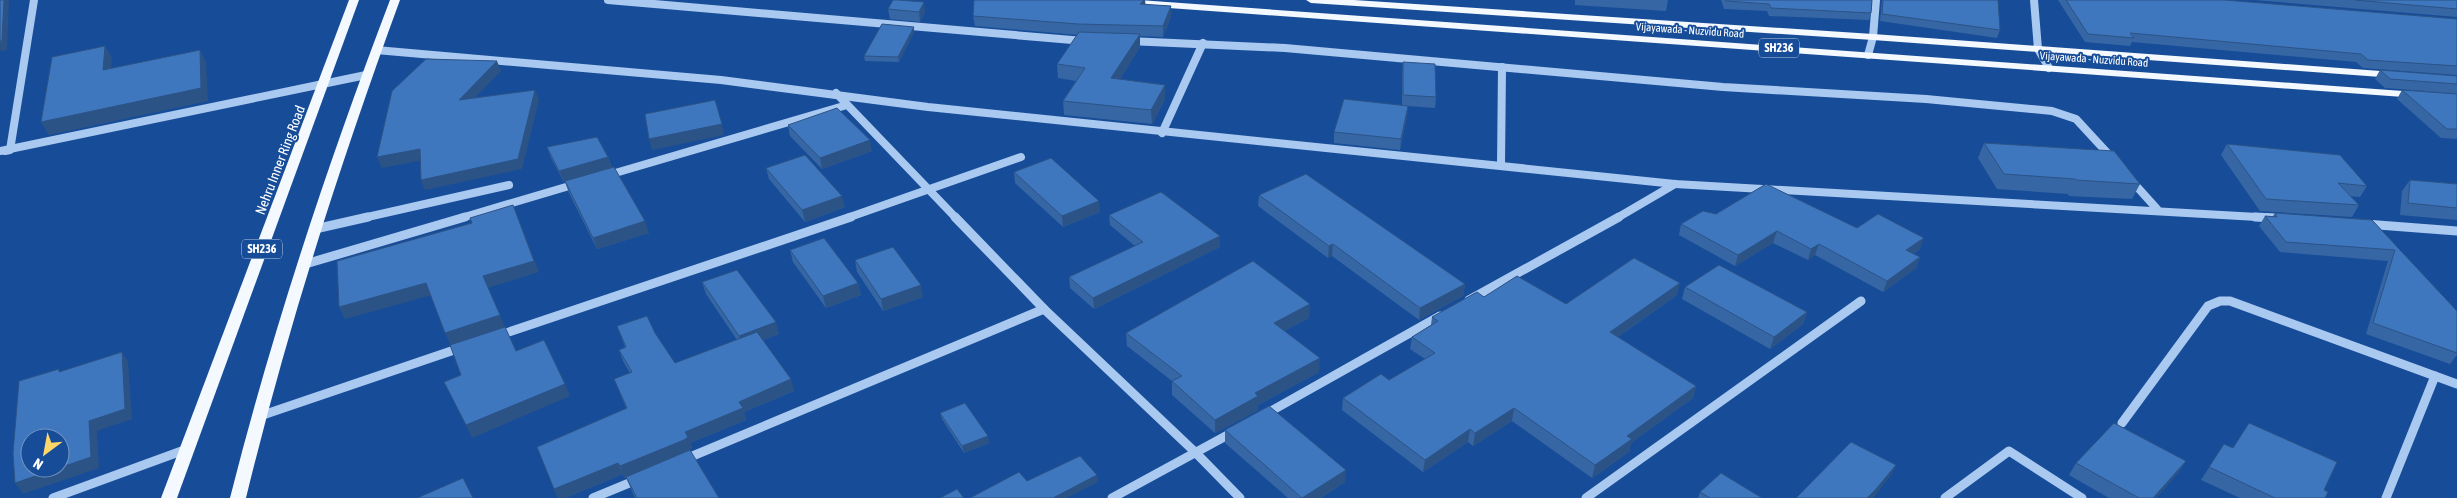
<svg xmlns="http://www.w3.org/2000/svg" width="2457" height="498" viewBox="0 0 2457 498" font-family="'Asap Condensed',sans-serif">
<rect width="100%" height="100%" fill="#174d98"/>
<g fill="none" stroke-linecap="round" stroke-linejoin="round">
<g stroke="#aac9f1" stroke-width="8">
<path d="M608,0L1084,41"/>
<path d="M2034,0L2038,49L2049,68"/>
<path d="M1129,41L1285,48L1723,87L1926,99L2052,111L2076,119L2112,158"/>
<path d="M376,50L721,80L928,107L1675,184L2275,218"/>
<path d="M1868,55L1873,37L1876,0"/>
<path d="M836,93L956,218"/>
<path d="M1162,133L1203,43"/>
<path d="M0,151L366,75"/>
<path d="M5,151L10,150L34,0"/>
<path d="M1501,165L1502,67"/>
<path d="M605,176L847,105"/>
<path d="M2130,179L2157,209"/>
<path d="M363,218L509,185"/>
<path d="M461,218L576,184"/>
<path d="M847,218L1021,157"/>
<path d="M1617,218L1675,184"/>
</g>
<g stroke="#aac9f1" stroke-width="9">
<path d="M955,217L1044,309L1196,453L1240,498"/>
<path d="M2255,217L2275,218"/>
<path d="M2365,224L2457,231"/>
<path d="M315,229L368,217"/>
<path d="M302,265L465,217"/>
<path d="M1469,300L1619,217"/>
<path d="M497,336L851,217"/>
<path d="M1264,415L1440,316"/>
<path d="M257,417L463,347"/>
<path d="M2122,423L2208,306L2220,301H2230L2457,384"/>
<path d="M683,460L1044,309"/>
<path d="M53,498L187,449"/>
<path d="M593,498L639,479"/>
<path d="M1112,498L1235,431"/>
<path d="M1586,498L1861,301"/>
<path d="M1945,498L2009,451L2082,498"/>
<path d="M2386,498L2435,376"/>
</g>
<g fill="#f4f8ff" fill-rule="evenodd">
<path d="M349,0H359L177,498H161Z"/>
<path d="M390,0H400C340,164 287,329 246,498H230C273,328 328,163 390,0Z"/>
<path d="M1095,0H1139L2417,92L2422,95L2417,98L1100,3Z"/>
<path d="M1306,0H1354L1873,34L2394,72L2399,75L2394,78L1873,40L1311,3Z"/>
</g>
</g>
<g fill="#3666a4">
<path d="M974,0H1145V5L1171,6V16L1163,37L1140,36V47L1120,79L1165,99L1152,124L1064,115L1063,101L1076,81L1058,78L1057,64L1078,35L975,26L973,16Z"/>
<path d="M1575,0H1668L1666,11L1575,5Z"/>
<path d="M1721,0H1872L1871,13L1869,20L1769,16L1767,11L1724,9Z"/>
<path d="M1882,0H1998L2000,30L1997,38L1880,21Z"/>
<path d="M2058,0H2224L2457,19V75L2363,68L2356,62L2132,42L2130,46L2085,42Z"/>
<path d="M2254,0H2457V17Z"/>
<path d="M888,9L925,12L920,22L890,19Z"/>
<path d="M914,27V32L899,62L865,61L864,56Z"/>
<path d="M1403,62L1436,97L1435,108L1408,106L1407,116L1400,150L1334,143V132L1402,105V73Z"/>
<path d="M2380,70L2457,76V139L2441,138L2397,99L2402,90L2453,93L2385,88L2375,79Z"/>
<path d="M788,125L872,151L822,169L790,136Z"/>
<path d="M1984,143L2140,184L2132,199L2069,196L2068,194L1997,189L1978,158Z"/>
<path d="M2227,144L2367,186L2360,197L2350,196L2359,205L2352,217L2260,211L2221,155Z"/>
<path d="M547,147L608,157L612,168L649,233L597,249L569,193L565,182H564L551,158Z"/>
<path d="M766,168L845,207L805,222L769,179Z"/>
<path d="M1014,172L1100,212L1063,227L1015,183Z"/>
<path d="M2410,180L2457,184V220L2400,215L2402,191Z"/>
<path d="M1259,195L1465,284L1463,296L1419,320L1332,256L1328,258L1258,206Z"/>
<path d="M2275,213L2372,220L2457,311V355L2450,364L2366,334L2388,261L2280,252L2259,226L2265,216H2273Z"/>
<path d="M1716,214L1857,228L1920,249L1913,254L1920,257L1916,268L1883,292L1815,255L1808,260L1773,243L1735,266L1679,235L1681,224Z"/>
<path d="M1109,215L1220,236V247L1094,309L1070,288L1069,277L1135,246L1110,225Z"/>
<path d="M790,250L858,283L861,295L826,308L793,262Z"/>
<path d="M855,260L923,297L883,311L857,272Z"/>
<path d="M702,282L779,334L763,340L794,391L744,412L746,420L690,443L692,448L687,451L719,498H635L631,489L626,477L624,478L623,474L565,498H558L554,489L626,408L614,379L630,373L623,361L619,350L625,347L617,326L675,363L737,340L706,294Z"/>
<path d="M1685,287L1807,312L1803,324L1770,349L1682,299Z"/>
<path d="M1677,295L1618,337L1696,386L1693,398L1631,443L1629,452L1592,478L1512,421L1473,446L1468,442L1423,472L1342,410L1343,398L1389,380L1425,359L1410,349L1412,337L1431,325L1432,317L1484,297L1566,304Z"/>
<path d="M1309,318L1284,331L1319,372L1258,405V410L1215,433L1172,395V381L1127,346L1126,333Z"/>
<path d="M940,413L989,443L964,453L942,419Z"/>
<path d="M1225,430L1345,482L1321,498H1288L1225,443Z"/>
<path d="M2224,444L2324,490L2325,498H2240L2201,480Z"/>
<path d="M2186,461L2178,473L2156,498H2109L2069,475L2076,463Z"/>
<path d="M1700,492L1762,498H1698Z"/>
</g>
<g fill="#2c5386">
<path d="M4,0H8L9,1L7,50L0,51V41Z"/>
<path d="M1144,0H1145L1146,8L1140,4Z"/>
<path d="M924,2L925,12L920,22L919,12Z"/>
<path d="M1171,6V16L1163,37V26Z"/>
<path d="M914,27V32L899,62L898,57Z"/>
<path d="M1140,34V47L1112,92L1111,78Z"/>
<path d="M105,46L112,58L110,83L103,70Z"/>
<path d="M200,50L206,62L208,101L49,135L41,122Z"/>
<path d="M497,61L501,71L463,110L459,100Z"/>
<path d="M1165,85V99L1152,124L1151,110Z"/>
<path d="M535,90L539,100L522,169L425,190L421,180Z"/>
<path d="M1408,106L1407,116L1400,150L1401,139Z"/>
<path d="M722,124L724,135L652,150L649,139Z"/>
<path d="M870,140L872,151L822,169L820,158Z"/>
<path d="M420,149L424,160L382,168L377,157Z"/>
<path d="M608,157L612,168L564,182L559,171Z"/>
<path d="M842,196L845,207L805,222L802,210Z"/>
<path d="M1099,201L1100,212L1063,227L1062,216Z"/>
<path d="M518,217L539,272L488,288L483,276Z"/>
<path d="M645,221L649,233L597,249L593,238Z"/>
<path d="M1777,231L1773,243L1735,266L1738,255Z"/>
<path d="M1220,236V247L1094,309L1093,298Z"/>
<path d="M1924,238L1920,249L1901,261L1906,250Z"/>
<path d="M1333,244L1332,256L1328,258L1329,246Z"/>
<path d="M1819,244L1815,255L1808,260L1811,249Z"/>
<path d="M1920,257L1916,268L1883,292L1887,281Z"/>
<path d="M426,283L432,295L345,319L339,307Z"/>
<path d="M858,283L861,295L826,308L823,296Z"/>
<path d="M1680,283L1677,295L1608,344L1610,332Z"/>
<path d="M1465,284L1463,296L1419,320L1420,308Z"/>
<path d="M921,285L923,297L883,311L881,299Z"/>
<path d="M1310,304L1309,318L1274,336V323Z"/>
<path d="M1807,312L1803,324L1770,349L1774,337Z"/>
<path d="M500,315L505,327L451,345L445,333Z"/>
<path d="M776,322L779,334L743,348L739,336Z"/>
<path d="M122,352L128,362L132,419L97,431L99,468L23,494L15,483L89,421Z"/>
<path d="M1320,358L1319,372L1258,405V410L1215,433V420L1255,393Z"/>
<path d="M791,379L794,391L744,412L746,420L690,443L692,448L687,451L624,478L620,466L685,432L739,402Z"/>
<path d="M565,384L570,396L472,438L466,425Z"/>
<path d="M1696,386L1693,398L1631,443L1629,452L1592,478L1595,465L1627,436Z"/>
<path d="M1514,408L1512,421L1473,446L1475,433Z"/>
<path d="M1470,429L1468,442L1423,472L1425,460Z"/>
<path d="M988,436L989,443L964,453L962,446Z"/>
<path d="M2186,461L2178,473L2156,498H2153Z"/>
<path d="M618,463L623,474L565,498H558L554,489Z"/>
<path d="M1896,465L1891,475L1873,498H1867Z"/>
<path d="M1346,470L1345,482L1321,498H1302Z"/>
<path d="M1097,475L1098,482L1067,498H1053Z"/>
</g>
<g fill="#3f77bf" stroke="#2c5386" fill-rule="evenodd">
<path d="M0,0H4L2,41H0Z"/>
<path d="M893,0H898L924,2L919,12L888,9Z"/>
<path d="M974,0H1144L1140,4L1171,6L1163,26L1078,24L973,16Z"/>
<path d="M1725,0H1872L1871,13L1771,8L1769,4L1726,1Z"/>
<path d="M1883,0H1998L2000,30L1882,14Z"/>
<path d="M2066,0H2224L2457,19V66L2368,60L2361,54L2130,33L2134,38L2088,34Z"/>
<path d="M2355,0H2457V9Z"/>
<path d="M882,24L914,27L898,57L864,56Z"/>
<path d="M1079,32L1140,34L1111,78L1165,85L1151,110L1063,101L1085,68L1057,64Z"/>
<path d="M105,46L103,70L200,50L201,88L41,122L52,57Z"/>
<path d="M426,59L497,61L459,100L535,90L518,159L421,180L420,149L377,157L392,91Z"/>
<path d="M1403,62L1435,64L1436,97L1403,95Z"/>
<path d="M2380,70L2457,76V84L2390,79Z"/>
<path d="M2402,90L2457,94V129H2447Z"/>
<path d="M1344,99L1408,106L1401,139L1334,132Z"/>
<path d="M715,100L722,124L649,139L645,114Z"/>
<path d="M837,108L870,140L820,158L788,125Z"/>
<path d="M597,137L608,157L559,171L547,147Z"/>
<path d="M1984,143L2114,151L2140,184L2076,180L2075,179L2004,174Z"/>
<path d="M2227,144L2340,155L2367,186L2338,183L2359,205L2266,199Z"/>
<path d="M805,155L842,196L802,210L766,168Z"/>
<path d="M1051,158L1099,201L1062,216L1014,172Z"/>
<path d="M614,167L645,221L593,238L565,181Z"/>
<path d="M1306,174L1465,284L1420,308L1333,244L1329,246L1259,195Z"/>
<path d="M2410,180L2457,184V208L2408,203Z"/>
<path d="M1766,184L1857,228L1878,214L1924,238L1906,250L1920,257L1887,281L1819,244L1811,249L1777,231L1738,255L1681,224L1703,211L1716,214Z"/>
<path d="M1161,192L1220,236L1093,298L1069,277L1143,242L1109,215Z"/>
<path d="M513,205L534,261L483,276L500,315L445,333L426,283L339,307L337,261L472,223L470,218Z"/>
<path d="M2275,213L2372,220L2457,311V353L2373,323L2395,250L2286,242L2265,216L2277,217Z"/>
<path d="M824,238L858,283L823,296L790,250Z"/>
<path d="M893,247L921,285L881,299L855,260Z"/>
<path d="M1634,258L1680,283L1610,332L1696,386L1627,436L1632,439L1595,465L1514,408L1475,433L1470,429L1425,460L1343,398L1381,374L1389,380L1435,353L1412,337L1438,321L1432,317L1477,292L1484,297L1517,276L1566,304Z"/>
<path d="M1253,261L1310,304L1274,323L1320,358L1255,393L1258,396L1215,420L1172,381L1182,376L1126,333Z"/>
<path d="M1719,265L1807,312L1774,337L1685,287Z"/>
<path d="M737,270L776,322L739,336L702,282Z"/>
<path d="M647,316L655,333L675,363L757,332L791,379L739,402L743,408L685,432L688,437L684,440L620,466L618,463L554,489L537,447L627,408L614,379L632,372L619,350L626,347L617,326Z"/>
<path d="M505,327L516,351L544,340L565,384L466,425L444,382L461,375L450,345Z"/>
<path d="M122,352L125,409L89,421L91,457L15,483L13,453L19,381L59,369V372ZM30,438H60V468H30Z"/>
<path d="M965,403L988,436L962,446L940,413Z"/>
<path d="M1269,406L1346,470L1302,498L1225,430Z"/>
<path d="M2114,423L2186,461L2153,498H2139L2076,463Z"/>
<path d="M2249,423L2337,462L2324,490L2328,492L2325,498H2275L2209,467L2224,444L2233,448Z"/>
<path d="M1851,442L1896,465L1876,489L1867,498H1796Z"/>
<path d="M690,450L719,498H637L626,477Z"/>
<path d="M1080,456L1097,475L1053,498H970L1019,472L1027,481Z"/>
<path d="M1721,473L1762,498H1710L1700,492Z"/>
<path d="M463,478L473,498H417Z"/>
<path d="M957,489L964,498H940Z"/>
</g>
<g text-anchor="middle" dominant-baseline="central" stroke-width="4" stroke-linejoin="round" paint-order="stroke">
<g font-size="11" fill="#fff" stroke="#174d98">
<text transform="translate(1690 30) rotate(4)">Vijayawada - Nuzvidu Road</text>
<text transform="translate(2094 59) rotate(4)">Vijayawada - Nuzvidu Road</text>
</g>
<g fill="#174d98" stroke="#b9cae0" stroke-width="1">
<rect x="1759" y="38.5" width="40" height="19" rx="4"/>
<rect x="242" y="239.5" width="40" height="19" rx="4"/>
</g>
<g font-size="12" font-weight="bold" fill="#fff">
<text x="1779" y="48">SH236</text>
<text x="262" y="249">SH236</text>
</g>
<g font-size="14" fill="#fff" stroke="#174d98">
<text transform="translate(280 160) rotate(-69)">Nehru Inner Ring Road</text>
</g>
</g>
<g transform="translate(45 453) rotate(212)"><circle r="24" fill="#174d98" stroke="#7494c1"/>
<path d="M0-4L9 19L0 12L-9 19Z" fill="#ffd66a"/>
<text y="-8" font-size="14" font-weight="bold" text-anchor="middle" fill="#ffffff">N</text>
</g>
</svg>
